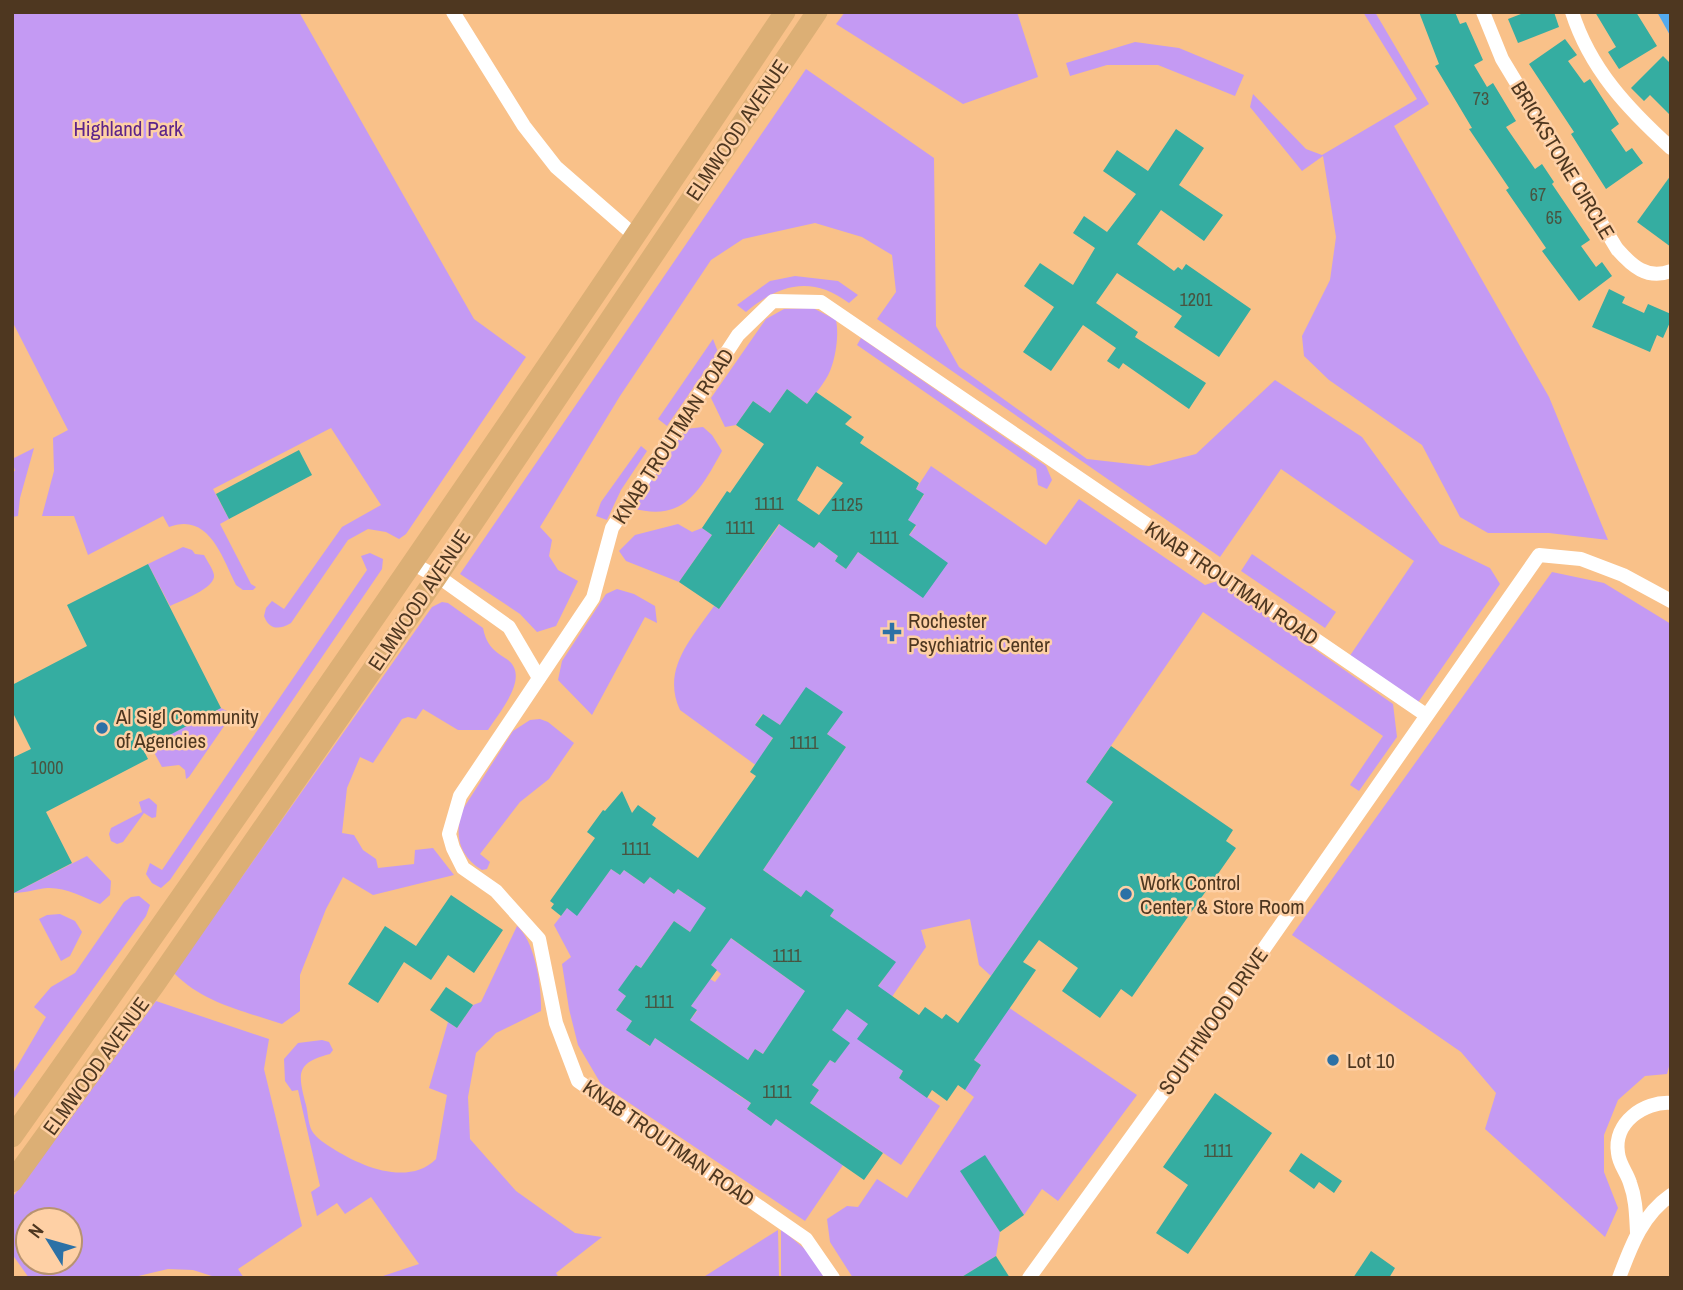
<svg xmlns="http://www.w3.org/2000/svg" width="1683" height="1290" viewBox="0 0 1683 1290" font-family="'Archivo Narrow',sans-serif">
<rect width="100%" height="100%" fill="#f9c189"/>
<g fill="#c49af3" fill-rule="evenodd">
<path d="M12,12H299L474,319L526,357L406,534L399,539L386,532L368,529L348,540L291,623C279,630 269,630 264,616L266,608L272,601L284,609L342,527L381,505L331,428L213,489L229,519L220,524L251,584L256,587L253,590H243L236,585C222,557 209,512 169,527L163,516L88,555L74,516H42L54,471L53,438L68,430L12,321Z"/>
<path d="M845,12H1017L1038,77L963,104L836,24Z"/>
<path d="M1363,12H1375L1429,104L1394,126L1549,397L1608,540L1549,533H1488L1460,517L1422,445L1329,380L1304,356L1302,336L1330,280L1336,237L1323,156L1302,171L1250,107L1253,94L1306,149L1322,155L1417,99Z"/>
<path d="M1135,42L1179,48L1244,75L1235,96L1158,65H1107L1070,76L1066,63Z"/>
<path d="M806,69L934,158L936,326L959,367L1087,459L1149,466L1196,454L1275,380L1362,437L1440,544L1490,568L1500,584L1417,704L1349,657L1414,561L1281,469L1220,557L877,319L896,292L892,255L862,237L815,223L743,239L711,260L620,396L540,527L552,540L549,556L558,570L578,581L556,626L537,632L520,614L460,574Z"/>
<path d="M795,276L838,281L858,295L849,303C812,275 779,284 746,312L737,305L770,281Z"/>
<path d="M813,308L836,320C839,334 836,357 830,371C825,383 815,394 807,404L787,389L770,413L753,401L736,425L725,427L711,398L766,319L784,309Z"/>
<path d="M861,338L1046,466L1052,480L1047,489L1038,485L1036,469L857,345Z"/>
<path d="M713,339L718,352L667,426L658,419Z"/>
<path d="M703,427L712,435L722,451C700,491 683,523 632,508L686,429Z"/>
<path d="M641,446L647,451L621,490L607,520L596,516L601,502Z"/>
<path d="M34,448L20,498L18,516L12,517V472L15,471L12,459Z"/>
<path d="M931,466L1046,545L1079,499L1205,585L1217,581L1393,704L1397,737L1359,791L1350,785L1383,736L1203,612L1086,782L1113,802L991,976L979,965L970,919L921,930L926,947L887,1004L873,994L895,962L830,916L834,910L806,891L801,897L763,870L846,747L827,734L842,712L780,725L762,714L755,725L773,737L767,747L761,769L680,710C661,669 692,638 714,606L719,609L780,524L814,548L819,542L838,556L835,561L846,569L858,552L884,570L916,526L885,503L917,505L924,495L916,489Z"/>
<path d="M678,524L692,532L702,528L712,535L679,582L626,561L619,551L635,535Z"/>
<path d="M183,547L192,550L195,554L204,555C207,561 213,569 214,575C216,588 180,601 170,606L148,564Z"/>
<path d="M370,553L383,559L382,569L170,880L161,888L152,883L146,874L150,863L162,870L367,570L361,556Z"/>
<path d="M1252,554L1336,612L1325,628L1241,571Z"/>
<path d="M1552,572L1604,583L1671,624V1059L1667,1074L1645,1076L1618,1100L1604,1135V1172L1618,1208L1605,1237L1485,1129L1496,1093L1461,1052L1292,935Z"/>
<path d="M617,589L634,594L655,606L657,623L645,617L592,715L558,680L562,661L606,594Z"/>
<path d="M442,602L448,603L483,628C486,643 492,650 505,658C533,675 499,712 488,730H458L423,709L416,719L408,717L402,719L373,763L360,757L347,788L342,833L354,835L363,850L376,859L378,868L414,864L415,850L433,848L454,875L373,895L343,877L326,909L300,975V1011L282,1024C244,1011 203,1003 174,973L432,607Z"/>
<path d="M221,708L231,713V716L189,777L186,779L185,770L179,765L162,767L150,745Z"/>
<path d="M540,719L548,722L574,743L549,779L520,802L480,854L490,862L487,869L482,870C458,855 454,834 463,809L513,731L530,720Z"/>
<path d="M149,798L157,805L156,817L152,818L144,813L123,842L117,844L111,841L109,834L111,828L142,812L139,802Z"/>
<path d="M87,856L111,881L110,895L100,904C83,897 65,887 47,888C36,889 25,893 14,893Z"/>
<path d="M611,869L620,875L624,870L644,884L650,877L674,894L678,889L694,900L698,896L710,904L690,932L674,921L641,968L636,965L619,990L626,996L616,1010L632,1021L627,1030L649,1046L655,1038L718,1081L726,1070L743,1081L735,1093L751,1103L747,1109L770,1125L776,1119L843,1165L805,1221L601,1084L578,1045L569,1009L562,964L571,957L554,925L567,908L577,915Z"/>
<path d="M139,896L150,905L146,916L12,1101V1075L46,1017L34,1007L51,987L75,973L124,902L131,897Z"/>
<path d="M60,914L75,921L82,932L70,956L61,961L39,919L47,915Z"/>
<path d="M517,926C535,941 542,988 541,1011L496,1033L476,1053L468,1097L470,1139L516,1191L575,1233L602,1237L556,1273L559,1278H377L419,1264L371,1197L345,1214L337,1203L317,1216L311,1192L320,1186L298,1090L292,1091L285,1081L284,1059L298,1043L322,1040L329,1042L333,1050L330,1054C295,1063 298,1074 306,1105C308,1113 308,1123 312,1131C316,1138 326,1144 332,1148C360,1166 408,1187 436,1159L447,1095L429,1088L448,1022L457,1028L473,1005L481,1002Z"/>
<path d="M725,934L819,1001L795,1007L763,1054L755,1049L741,1071L738,1053L690,1020L697,1011L691,1006L710,979L715,982L721,974L711,965Z"/>
<path d="M156,1001L269,1039L264,1069L302,1226L238,1269L244,1278H218L193,1270L168,1269L130,1278H29L12,1254V1198ZM28,1220H70V1262H28Z"/>
<path d="M842,1005L868,1024L903,1071L899,1078L940,1106L901,1165L810,1103L819,1090L812,1085L830,1060L835,1063L842,1053L839,1036L832,1030Z"/>
<path d="M1008,1007L1137,1095L1058,1201L1042,1189L1024,1215L985,1156L961,1171L1000,1232L996,1256L960,1278H853L830,1242L827,1219L847,1206L858,1207L877,1179L907,1198L974,1097L965,1090L981,1065L974,1060Z"/>
<path d="M781,1229L806,1250L825,1278H783L781,1275Z"/>
<path d="M778,1230L779,1276L776,1278H702Z"/>
</g>
<path fill="#53aaef" d="M1657,12H1671V37Z"/>
<g fill="#35ada1" fill-rule="evenodd">
<path d="M1419,12H1455L1460,24L1466,22L1483,60L1474,65L1487,87L1493,83L1516,121L1506,127L1535,169L1542,164L1554,182L1552,184L1590,240L1581,246L1596,267L1602,262L1612,276L1579,301L1542,251L1546,248L1506,190L1509,188L1469,129L1472,128L1435,66L1439,64Z"/>
<path d="M1526,12H1554L1559,27L1518,43L1508,19Z"/>
<path d="M1595,12H1636L1657,46L1619,69L1608,52L1616,47Z"/>
<path d="M1565,39L1577,55L1568,61L1584,83L1590,79L1619,124L1611,130L1626,152L1632,148L1643,163L1606,189L1571,134L1574,132L1529,64Z"/>
<path d="M1663,56L1671,64V116L1650,95L1644,101L1631,88Z"/>
<path d="M1176,129L1204,148L1179,185L1223,215L1204,241L1161,210L1137,244L1174,271L1178,267L1182,270L1186,264L1251,309L1219,357L1174,327L1182,316L1117,273L1096,303L1138,332L1135,337L1206,383L1189,409L1123,363L1119,369L1107,361L1116,348L1083,325L1051,371L1023,352L1054,307L1024,286L1040,263L1073,285L1095,248L1073,233L1084,216L1107,232L1136,194L1103,171L1117,150L1148,171Z"/>
<path d="M1671,175V247L1637,222Z"/>
<path d="M1609,289L1625,297L1622,303L1644,313L1648,304L1671,314V320L1663,338L1657,335L1650,352L1592,327Z"/>
<path d="M787,389L807,404L816,392L852,417L845,424L864,437L860,443L919,483L916,489L924,494L908,520L916,525L909,535L948,563L923,598L858,552L846,569L835,561L838,556L819,542L814,548L779,524L719,609L679,582L712,535L702,528L727,491L730,493L764,444L736,425L753,401L770,413ZM817,466L843,483L819,515L797,500Z"/>
<path d="M299,450L312,475L229,519L216,494Z"/>
<path d="M148,564L221,708L143,749L148,759L46,812L72,863L12,894V758L31,749L12,711V685L87,646L67,605Z"/>
<path d="M806,687L843,712L827,734L846,747L763,870L801,897L806,890L834,910L830,916L896,962L878,986L919,1015L925,1007L942,1019L946,1014L958,1023L1113,802L1086,782L1111,746L1233,830L1226,841L1236,848L1132,997L1121,989L1100,1018L1062,991L1078,968L1039,940L1023,962L1036,970L974,1060L981,1065L965,1090L958,1085L947,1101L932,1090L927,1098L899,1078L903,1071L857,1039L868,1024L847,1009L832,1030L850,1043L835,1063L830,1060L812,1085L819,1090L810,1103L883,1153L864,1180L776,1119L771,1126L747,1109L751,1103L655,1038L650,1046L626,1030L632,1021L616,1010L626,996L618,990L636,965L641,968L674,921L690,932L706,908L678,889L674,894L650,877L644,884L624,870L620,875L611,869L577,916L567,908L561,916L551,908L554,904L550,901L595,838L587,832L603,810L605,811L622,791L632,813L638,805L656,818L652,825L698,858L756,776L750,772L773,738L755,725L763,714L780,725ZM731,938L805,991L763,1054L755,1049L748,1060L690,1020L697,1010L691,1006L717,970L711,965Z"/>
<path d="M451,895L503,930L474,973L448,955L431,980L404,962L378,1003L348,984L385,926L416,946Z"/>
<path d="M446,987L473,1005L457,1028L430,1010Z"/>
<path d="M1215,1093L1272,1133L1188,1254L1156,1233L1188,1185L1163,1167Z"/>
<path d="M1301,1153L1342,1181L1334,1193L1319,1182L1314,1189L1289,1171Z"/>
<path d="M985,1155L1024,1215L1000,1232L960,1171Z"/>
<path d="M1371,1251L1395,1268L1389,1278H1353Z"/>
<path d="M996,1256L1010,1278H960Z"/>
</g>
<g fill="none" stroke-linecap="round" stroke-linejoin="round">
<g stroke="#fff" stroke-width="14">
<path d="M453,12L524,126L556,167L634,235"/>
<path d="M1483,12L1502,59L1617,249C1632,266 1647,280 1671,271"/>
<path d="M1572,12C1590,69 1628,109 1671,148"/>
<path d="M412,563L446,582L509,627L539,678"/>
<path d="M1637,1232C1636,1215 1636,1199 1630,1183C1627,1173 1619,1164 1618,1153C1613,1123 1644,1101 1671,1103"/>
<path d="M833,1278L806,1239L578,1081L556,1023L539,939L496,891L463,868L453,848L449,834L460,796L593,598L612,528L738,335L773,301L821,302L1426,715"/>
<path d="M1029,1278L1166,1089L1539,555L1581,559L1623,575L1671,601"/>
<path d="M1619,1278C1631,1246 1642,1215 1671,1195"/>
</g>
<g stroke="#dcaf75" stroke-width="21">
<path d="M12,1137C275,765 533,391 785,12"/>
<path d="M12,1182L155,984L436,578L817,12"/>
</g>
</g>
<g fill="#2c71a6" stroke="#fed0a5" stroke-width="2.5">
<path d="M888.5 621.5h7v7h7v7h-7v7h-7v-7h-7v-7h7z"/>
<circle cx="102" cy="728" r="7"/>
<circle cx="1126" cy="894" r="7"/>
<circle cx="1333" cy="1060" r="7"/>
</g>
<g text-anchor="middle" dominant-baseline="central" stroke-width="5" stroke-linejoin="round" paint-order="stroke">
<g font-size="18" fill="#485440">
<text x="1481" y="98">73</text>
<text x="1538" y="194">67</text>
<text x="1554" y="217">65</text>
<text x="1196" y="299">1201</text>
<text x="769" y="503">1111</text>
<text x="847" y="504">1125</text>
<text x="740" y="527">1111</text>
<text x="884" y="537">1111</text>
<text x="804" y="742">1111</text>
<text x="47" y="767">1000</text>
<text x="636" y="848">1111</text>
<text x="787" y="955">1111</text>
<text x="659" y="1001">1111</text>
<text x="777" y="1091">1111</text>
<text x="1218" y="1150">1111</text>
</g>
<g font-size="21" fill="#5d248a" stroke="#fed0a5">
<text x="128" y="128">Highland Park</text>
</g>
<g font-size="21" fill="#4e3720" stroke="#fed0a5">
<text transform="translate(737 130) rotate(-56)">ELMWOOD AVENUE</text>
<text transform="translate(1563 160) rotate(59)">BRICKSTONE CIRCLE</text>
<text transform="translate(673 436) rotate(-57)">KNAB TROUTMAN ROAD</text>
<text transform="translate(1232 583) rotate(34)">KNAB TROUTMAN ROAD</text>
<text transform="translate(419 600) rotate(-56)">ELMWOOD AVENUE</text>
<text transform="translate(1213 1021) rotate(-55)">SOUTHWOOD DRIVE</text>
<text transform="translate(96 1066) rotate(-54)">ELMWOOD AVENUE</text>
<text transform="translate(669 1143) rotate(35)">KNAB TROUTMAN ROAD</text>
</g>
<g font-size="21" fill="#4e3720" stroke="#fed0a5" text-anchor="start">
<text x="908" y="620">Rochester<tspan x="908" dy="24">Psychiatric Center</tspan></text>
<text x="116" y="716">Al Sigl Community<tspan x="116" dy="24">of Agencies</tspan></text>
<text x="1140" y="882">Work Control<tspan x="1140" dy="24">Center &amp; Store Room</tspan></text>
<text x="1347" y="1060">Lot 10</text>
</g>
</g>
<rect width="1683" height="1290" fill="none" stroke="#4e3720" stroke-width="28"/>
<g transform="translate(49 1241) rotate(307)"><circle r="33" fill="#fed0a5" stroke="#b89370" stroke-width="2"/>
<path d="M0-5L12 26L0 18L-12 26Z" fill="#2c71a6"/>
<text y="-10" font-size="19" font-weight="bold" text-anchor="middle" fill="#4e3720">N</text>
</g>
</svg>
